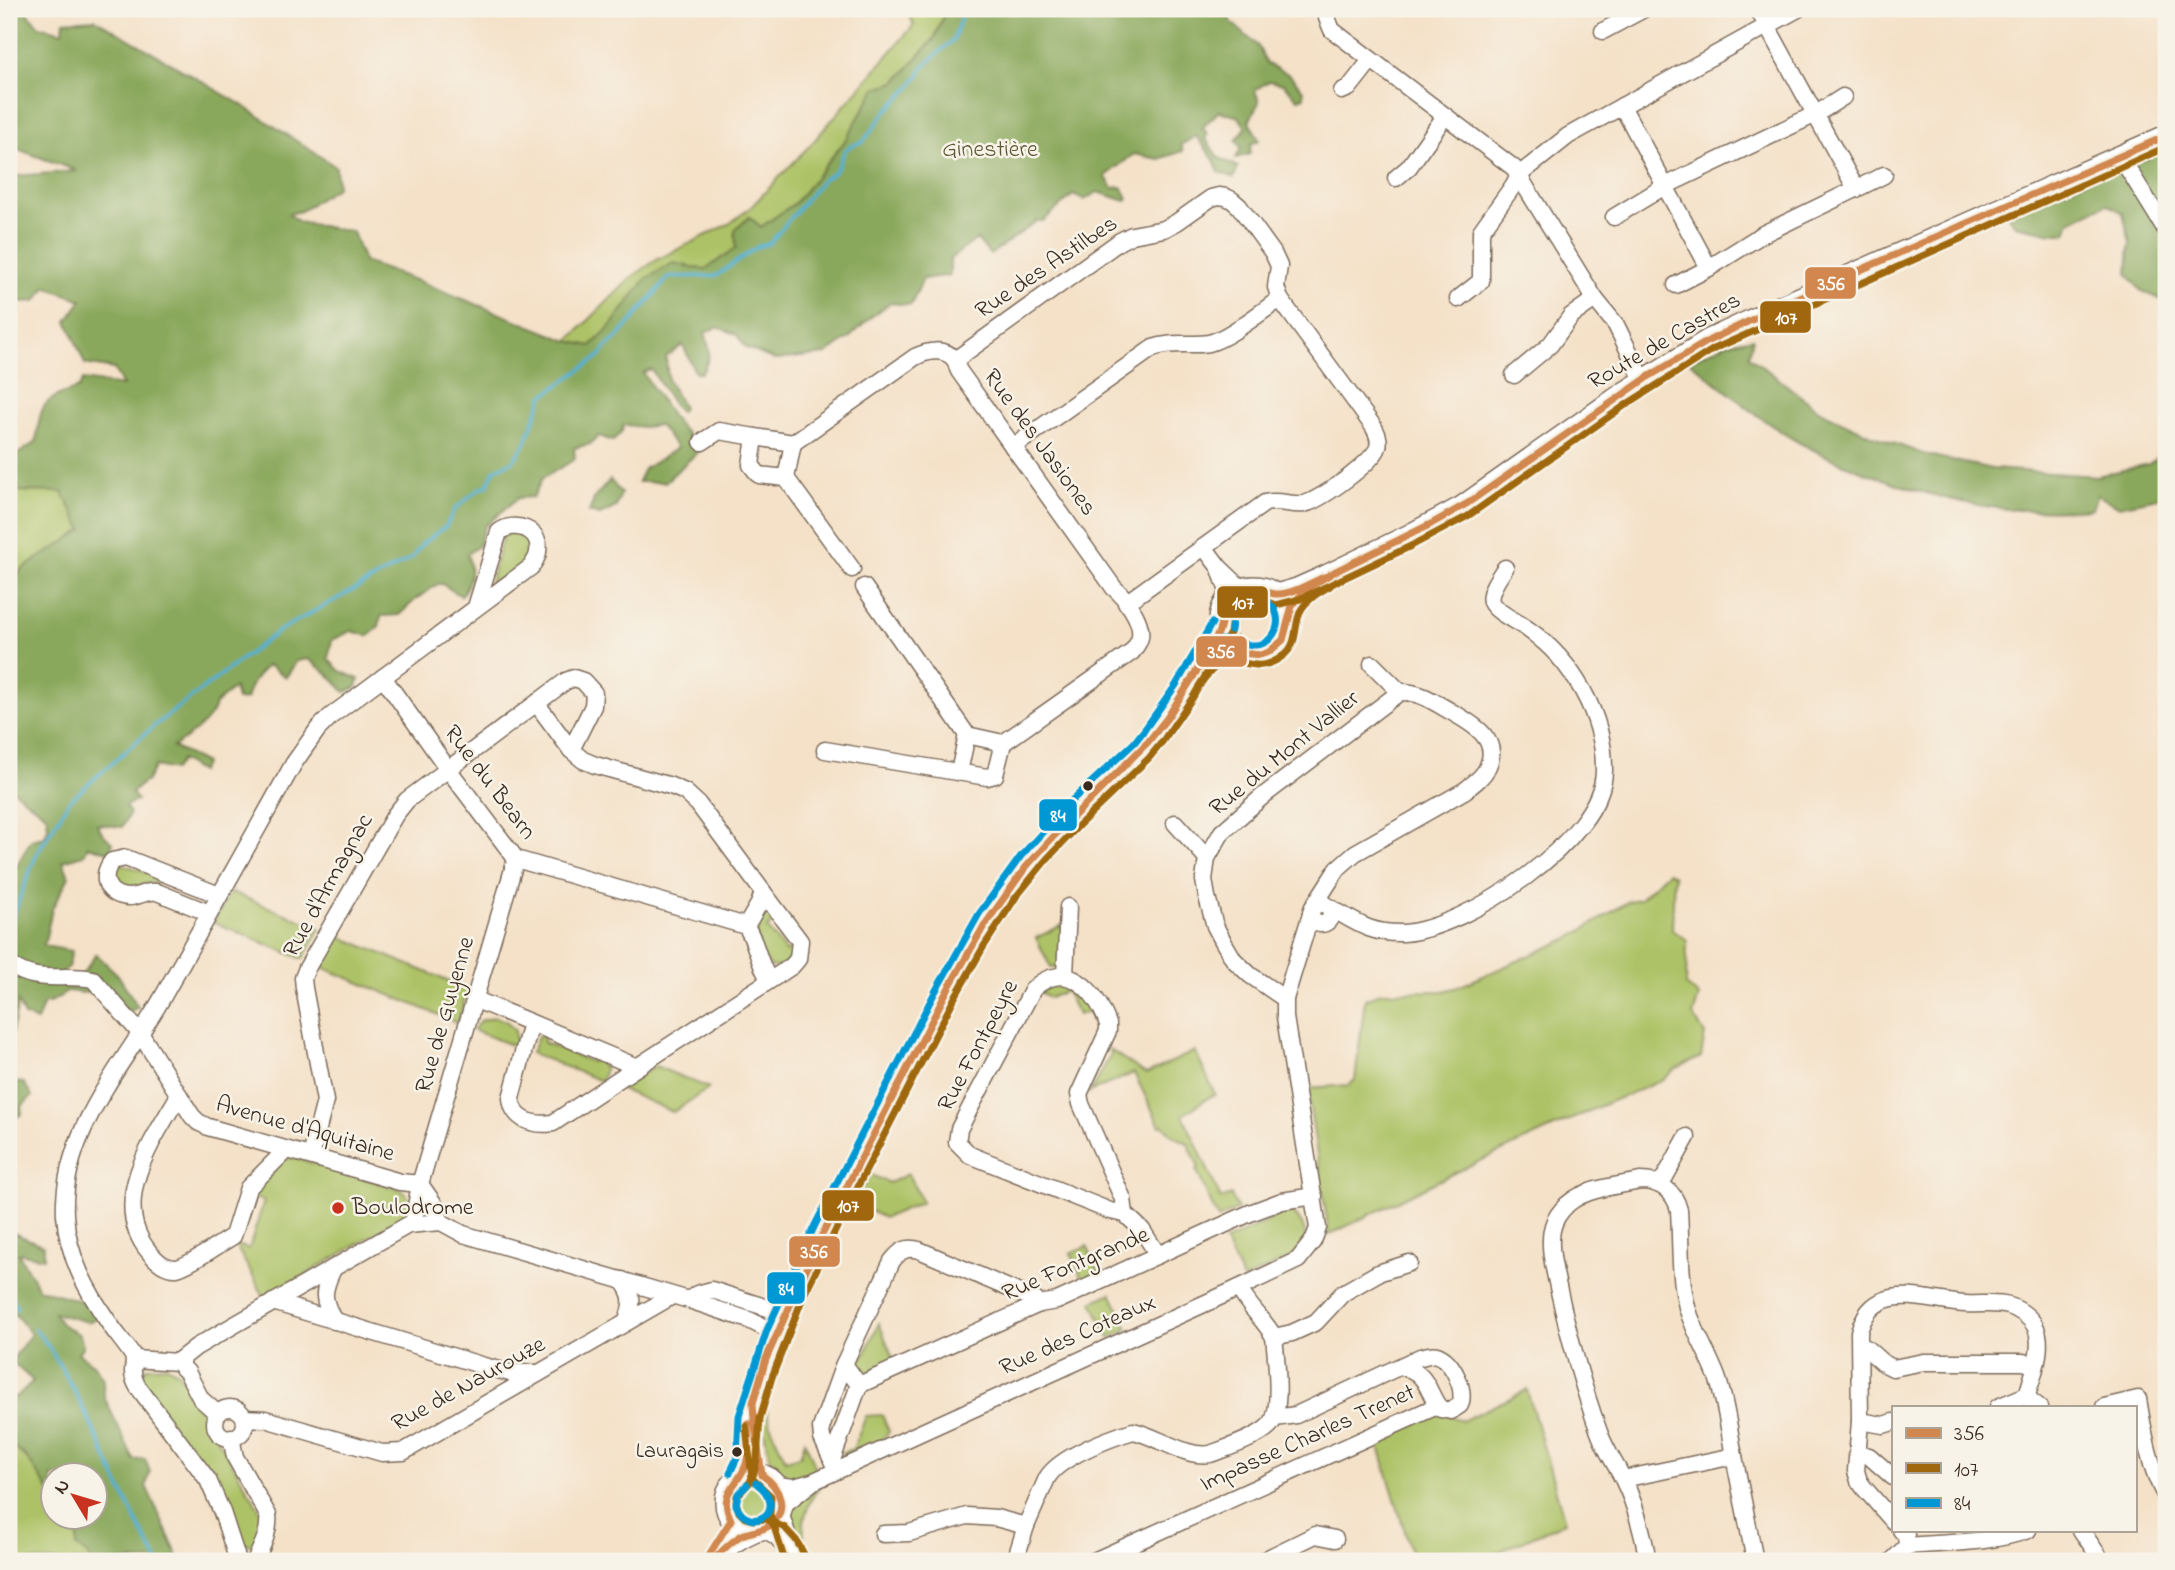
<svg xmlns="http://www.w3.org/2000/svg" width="2175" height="1570" viewBox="0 0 2175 1570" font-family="'Indie Flower',sans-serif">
<rect width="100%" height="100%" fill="#f7f3e8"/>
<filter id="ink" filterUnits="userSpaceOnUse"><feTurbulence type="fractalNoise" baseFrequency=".0143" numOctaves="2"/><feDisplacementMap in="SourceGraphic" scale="14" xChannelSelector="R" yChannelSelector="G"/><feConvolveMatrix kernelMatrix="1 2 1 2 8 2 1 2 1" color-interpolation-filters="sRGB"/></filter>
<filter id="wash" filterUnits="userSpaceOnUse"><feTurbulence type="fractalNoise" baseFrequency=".00686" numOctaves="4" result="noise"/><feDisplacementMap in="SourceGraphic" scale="28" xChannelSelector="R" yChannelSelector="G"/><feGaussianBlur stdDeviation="1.57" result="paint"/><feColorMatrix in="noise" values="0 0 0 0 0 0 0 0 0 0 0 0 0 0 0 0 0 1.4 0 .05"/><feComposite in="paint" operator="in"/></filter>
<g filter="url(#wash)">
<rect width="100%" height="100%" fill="#f4e1c8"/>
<g fill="#adc266" stroke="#747642" stroke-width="2">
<path d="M898,9H943L945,11L934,39L896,82L876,88L845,141L795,203L761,227L749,217L736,248L705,270L673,263L591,346L568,341L632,277L656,260L729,224L750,208L813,142L914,25L908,13Z"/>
<path d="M10,459L18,491L62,492L83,530L22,569L9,584Z"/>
<path d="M509,532L530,538L532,557L494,585L490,583L503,536Z"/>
<path d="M118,863L154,874L157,884C136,880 140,896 114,884L110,872Z"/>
<path d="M1668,872L1674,876L1672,930L1687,940L1686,985L1699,996L1693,1016L1705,1034L1701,1057L1675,1069L1663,1080L1598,1107L1456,1172L1329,1235L1307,1088L1349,1085L1355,1080L1365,999L1382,992L1444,991L1458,987L1572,937L1629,901L1640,899Z"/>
<path d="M231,892L320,928L303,959L213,922Z"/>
<path d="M766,914L772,915L777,919L767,928L786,952L794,945L792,958C787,962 780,969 772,967C761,963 755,930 755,920L760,915Z"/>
<path d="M1062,925V967L1051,968L1036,938Z"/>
<path d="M336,935L468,989L458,1023L319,966Z"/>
<path d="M1065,983L1080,991L1091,1010L1078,1015L1066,991L1050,998L1040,992L1051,984Z"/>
<path d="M495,1017L506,1021L515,1031L516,1047L473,1030L480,1021Z"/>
<path d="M539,1035L543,1036L544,1043L592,1062V1056L596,1058L605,1069L601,1081L531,1053Z"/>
<path d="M1109,1049L1146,1074L1195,1051L1215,1094C1203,1100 1194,1108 1183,1115L1221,1199L1231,1195L1238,1209L1218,1219L1196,1169L1199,1167L1188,1143L1172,1135L1163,1125L1160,1126L1134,1073L1087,1093L1093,1088L1111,1054Z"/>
<path d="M655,1066L709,1088L673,1112L620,1089Z"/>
<path d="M292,1157L400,1189C412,1196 414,1209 403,1218L265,1298L235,1244L249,1249L264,1201L250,1196L285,1159Z"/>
<path d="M869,1174L889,1183L908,1174L922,1202L884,1218L854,1203Z"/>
<path d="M1283,1209C1299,1215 1306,1225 1305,1241L1293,1257L1243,1280L1225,1241L1271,1220L1268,1211Z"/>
<path d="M1087,1246L1099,1272L1083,1280L1071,1253Z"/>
<path d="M1111,1293L1128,1329L1109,1338L1092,1302Z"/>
<path d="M879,1323L895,1363L861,1378L854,1360L856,1355L863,1358Z"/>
<path d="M167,1366L178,1372L263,1515C264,1525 260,1540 252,1545L242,1543L238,1539L142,1383L141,1374L147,1367Z"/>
<path d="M1527,1390L1565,1522L1478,1561H1414L1377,1440L1437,1409L1462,1421Z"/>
<path d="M766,1408L773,1433L786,1460L800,1456L805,1441L817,1471C810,1474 803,1479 797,1480C768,1488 765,1432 762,1415Z"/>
<path d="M882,1415L889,1432C881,1444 857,1455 843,1457V1452L853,1449L866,1416Z"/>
<path d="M9,1444C23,1454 48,1478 52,1495C54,1501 52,1511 52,1518H67L91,1561H9Z"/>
<circle cx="753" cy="1503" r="21"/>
<path d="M822,1483C800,1510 803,1529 804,1561H801L788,1514L791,1508Z"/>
</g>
<g fill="#8aa85b" stroke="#62693c" stroke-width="2">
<path d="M9,9H24L39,26L63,32L64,21L95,19L242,105L336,167L337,187L301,211L289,214L299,222L353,232L364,262L418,281L568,341L591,346L606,332L646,279L673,263L705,270L736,248L735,230L749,217L761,227L795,203L845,141L876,88L896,82L934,39L945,12L943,9H1226L1232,23L1258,46L1267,64L1290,75L1303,90L1304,97L1298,99L1283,84L1269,81L1255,90L1259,102L1249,121L1259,140L1251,144L1250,154L1236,158L1241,148L1236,140L1246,128L1239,117L1219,111L1202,128L1208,134L1205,138L1218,157L1238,167L1234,178L1219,172L1214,160L1196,136L1181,145L1183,151L1159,159L1134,154L1105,176L1113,188L1122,187L1128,198L1126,201L1098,192L1084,200L1073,195L1043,221H1037L990,255L977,239L950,259V275L923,279L911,305L890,303L871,317L849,338L826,354L775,360L746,348L736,334L717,327L705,332C710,349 712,357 701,373L695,372L683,345L666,357L668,380L683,408L680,412L675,407L651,369L643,373L672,417L693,441L699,451L665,482H638L644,469L677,448L659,425L644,427L623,425L622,432L613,441L599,436L590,444L574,448L575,459L542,479L533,497L518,498L485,526L478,546L467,554C473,571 471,582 461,596L442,584H438L416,599L399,615L381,616L379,626L369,636L351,631L332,640L328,659L340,671L359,679L357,687L345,692L328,674L308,659L297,661L286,677L268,665C259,672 247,688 247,699L237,700L234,688L215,704C213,720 187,738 173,747L205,763L200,772L181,760L174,770L155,766L146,782H143L132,793L137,800L125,806L130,813L122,827L97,824L102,833L113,844L108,852L88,846L84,855L63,861L69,877L52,909L44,946L72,951L68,967L54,983L78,981L96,954L118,975L138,1007L131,1011L114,1006L98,987L84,993L69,991L49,1003H44L37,1021L24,1016L18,1002L9,1047V886L16,867L31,840L44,837L48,829L47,816L9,787V584L22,569L83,530L62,492L18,491L10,459L36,442C41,404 41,400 79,388L83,380L123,386L114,369L85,364L67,321L82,300L46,287L36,301L17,302L9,311V252H18L9,244V199L16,176L77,171L9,146Z"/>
<path d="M2166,150V172L2158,187L2166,198V302L2140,290L2128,274L2130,243L2123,213L2107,204L2070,221L2066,233H2052L2015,225L2007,215L2103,173L2149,158Z"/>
<path d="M1753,338L1749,356L1820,411L1871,435L1923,454L1992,469L2097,476L2149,464L2166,450V493L2158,498L2118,506L2097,495L2092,509C2059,511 2024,512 1991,507C1932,499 1852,471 1800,443C1760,421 1725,389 1689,361L1727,343Z"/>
<path d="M610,480L621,493L616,507L600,515L589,512L595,497Z"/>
<path d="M9,1082L24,1083L32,1096L21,1107L22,1114L9,1122L12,1137L9,1138Z"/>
<path d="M9,1231L44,1246V1258L18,1253L39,1289L92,1304L101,1316L88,1322L54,1313L61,1324L80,1335L83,1346L78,1353L94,1365L103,1379L104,1397L134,1460L145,1459L150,1472L146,1486L180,1561H91L88,1554L76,1547L78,1534L67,1518H94V1476H52V1495L25,1455L9,1444V1395L16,1397L33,1381L11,1361L31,1334L16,1315H9Z"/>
</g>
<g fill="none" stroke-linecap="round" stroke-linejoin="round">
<g stroke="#53b0d1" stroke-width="3.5">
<path d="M9,927L36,855L69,801L154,726L280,630L412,558L422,544L446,526L455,509L479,489L487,486L494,470L513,461L525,444L543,396L600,356L608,345L619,336L669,277L716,276L757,247L770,243L823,179C826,177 830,176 833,173C847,159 835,148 863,142L886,111L909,89L926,64L954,39L961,17L959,9"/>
<path d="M9,1290L17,1309"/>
<path d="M35,1329C50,1346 59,1364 70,1383C102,1441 124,1504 158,1561"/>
</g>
</g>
</g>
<g filter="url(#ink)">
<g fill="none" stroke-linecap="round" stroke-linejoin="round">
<defs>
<g id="minor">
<path d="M1327,9V18L1332,30L1514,168L1595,299L1616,325L1643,380"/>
<path d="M1603,31L1644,9"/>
<path d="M1342,91L1349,88L1371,60"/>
<path d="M1622,106L1709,268L1763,234L1856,189L1767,26L1798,9"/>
<path d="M2120,156L2166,230"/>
<path d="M1396,178L1409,167L1445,116"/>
<path d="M1856,189L1884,175"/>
<path d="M1614,217L1665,186L1816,114L1843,97"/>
<path d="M1676,285L1709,268"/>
<path d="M1458,299L1481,281V231L1513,186L1519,175L1568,136L1767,26L1758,9"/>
<path d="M955,360L1120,241L1132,235L1164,229L1177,222L1211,198L1219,196L1226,197L1232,200L1239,206L1273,253L1279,266L1276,287L1280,299L1373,426C1377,433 1380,439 1378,447C1374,462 1319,501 1304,504C1291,506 1279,499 1265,503L1126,603"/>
<path d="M1514,375L1550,345L1571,316L1595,299"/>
<path d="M755,437L793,443L786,478L759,475L751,465Z"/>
<path d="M702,442L719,431L755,437"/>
<path d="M793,443L915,357C927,351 945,347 955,360C957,363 957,368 959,371L1114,588C1125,597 1143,621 1140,637C1139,643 1135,647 1132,652L1003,743"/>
<path d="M1013,447L1153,348C1172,341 1190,346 1209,343C1229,338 1262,311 1280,299"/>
<path d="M786,478L852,569"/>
<path d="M1204,547L1219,567L1242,589"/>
<path d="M1221,572L1230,597"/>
<path d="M864,587L967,735"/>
<path d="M1372,664L1400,692"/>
<path d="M383,677L448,769L516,859L746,926"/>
<path d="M571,750L583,760L595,765L671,786L685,792L698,804L763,892"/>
<path d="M825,750L987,777L995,775L1003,743L967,735L959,772"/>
<path d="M1175,823L1207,858"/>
<circle cx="1321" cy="914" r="10"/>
<path d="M1329,907C1356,922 1369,934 1403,933C1466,929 1603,839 1604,771C1605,717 1573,661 1529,630C1520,623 1495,612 1491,602C1488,591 1500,576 1505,568"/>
<path d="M209,913L157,892C146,890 139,897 129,897C107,896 99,878 112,861L126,858L219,895"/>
<path d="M9,964C37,985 62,973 93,979L140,1033L192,1116L198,1122L208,1127L400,1182L420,1184"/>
<path d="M1065,976L1068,907"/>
<path d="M474,999L637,1067L792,966L798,959L800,941L763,892L759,904L746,926C757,943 758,963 769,979"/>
<path d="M1285,999L1250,975L1234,960L1224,943L1215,926L1207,897L1204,880L1207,858L1222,832L1263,796L1400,692C1419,691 1434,702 1450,711C1471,723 1502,739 1487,768C1483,777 1472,785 1464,791L1355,853L1338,868L1313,907"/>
<path d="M531,1023L511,1098C513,1120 533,1126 553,1123L637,1067"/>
<path d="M179,1095C153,1140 107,1203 150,1253C157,1261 165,1269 177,1268C188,1266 221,1243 233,1236L248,1188L286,1150"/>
<path d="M311,1156L325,1101L304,988L303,978L307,968L395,815L407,800L566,681L574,678L583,681L594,693L593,706L571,750L537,704"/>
<path d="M420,1184L434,1204L441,1222"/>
<path d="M1658,1184L1665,1177L1687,1137"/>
<path d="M1125,1214L1123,1199L1081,1104L1079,1094L1108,1031V1024C1096,991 1067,957 1033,989L959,1129L957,1142L970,1155L1110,1211L1125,1214L1142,1230L1158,1255"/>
<path d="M441,1222L463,1234L689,1300L749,1320L777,1334"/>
<path d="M413,1224L420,1184L516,859"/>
<path d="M333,1269C322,1292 322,1299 334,1321"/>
<path d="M622,1280C634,1296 633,1302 627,1321"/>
<path d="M689,1300L697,1294L712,1290L786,1314"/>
<path d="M273,1302L484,1366L510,1373H537"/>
<path d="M1274,1337L1292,1333L1316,1322L1343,1293L1378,1273L1409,1263"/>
<path d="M1860,1347L1866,1348L1883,1363L1893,1368L1924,1362H2023L2035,1365"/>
<path d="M135,1359L177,1362L187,1372L201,1399L218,1414"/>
<path d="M177,1362L196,1347L408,1225L441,1222"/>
<path d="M844,1364L892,1261C900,1251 906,1246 919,1250L1034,1299L1039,1304"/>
<path d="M859,1385L1039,1304L1057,1301L1250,1213L1282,1201L1314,1196"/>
<path d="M1998,1407L2027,1395"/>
<path d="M2104,1407L2138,1399C2144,1434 2149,1467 2166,1497"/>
<circle cx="230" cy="1423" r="15"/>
<path d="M245,1418L265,1419L382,1453L403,1452L672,1296"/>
<path d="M1275,1418L1296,1415L1420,1357C1426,1356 1431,1353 1437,1355C1453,1361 1466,1390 1460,1405L1451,1411L1440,1409C1427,1392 1428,1372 1402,1367"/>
<path d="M1860,1421L1883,1425L1893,1422"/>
<path d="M231,1437L235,1457L268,1515C270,1532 262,1546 255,1561"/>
<path d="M1857,1453L1869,1456L1893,1477"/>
<path d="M1734,1456L1755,1561"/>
<path d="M832,1460L822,1438L821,1428L844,1364L859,1385"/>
<path d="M834,1465L832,1460L859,1385"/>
<path d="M1623,1479L1734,1456C1729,1430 1726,1402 1717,1377C1708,1353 1694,1332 1687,1307C1679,1276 1681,1241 1679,1210C1674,1190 1660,1181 1640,1181C1614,1187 1579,1188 1562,1210C1555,1218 1551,1229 1551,1240C1550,1255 1555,1272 1558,1287C1569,1336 1582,1385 1599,1432C1605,1449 1615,1463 1623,1479C1636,1505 1643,1534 1648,1561"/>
<path d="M776,1485L794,1487L812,1482L1239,1288L1298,1260L1313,1241L1318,1228L1285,1017V999L1311,914"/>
<path d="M782,1506L810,1484"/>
<path d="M780,1512L796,1561"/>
<path d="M1893,1521L1865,1489L1859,1481L1856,1471L1860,1421L1859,1332C1863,1317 1870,1305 1885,1300C1907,1291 1942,1303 1966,1304C1980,1305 1996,1302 2009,1306C2019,1309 2030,1317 2035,1326C2045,1345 2033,1375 2027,1395L2031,1401L2039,1407"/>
<path d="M763,1529L776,1536L791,1553"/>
<path d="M2081,1530L2102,1561"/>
<path d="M883,1534L909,1533L967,1516L996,1518L1026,1526"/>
<path d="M1907,1546C1944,1543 1994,1543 2028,1530"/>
<path d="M238,1561L222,1512L208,1480L138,1387C135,1382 133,1377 133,1372C133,1365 135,1362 133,1356C127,1346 118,1336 111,1326C87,1291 68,1258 65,1215C61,1133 123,1066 161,1000C206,921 249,842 294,763L318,729L331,716L531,567C534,562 538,557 538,552C542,529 514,520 499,532L476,607"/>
<path d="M1015,1561L1026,1526L1047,1478C1059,1457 1110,1438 1133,1431C1157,1436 1186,1458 1210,1454C1227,1448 1258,1438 1270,1425C1283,1411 1276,1356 1274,1337C1264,1319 1248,1307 1239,1288"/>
<path d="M1094,1561L1437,1406"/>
<path d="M1262,1561L1315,1535L1335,1539"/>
<path d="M1892,1561L1907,1546L1906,1535L1901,1530"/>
</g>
<g id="major">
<circle cx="1254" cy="621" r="34"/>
<path d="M1276,595L1297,589L1324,577L1408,536L1462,507L1621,395L1709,340L1786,304L2166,136"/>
<circle cx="754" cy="1502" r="28"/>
<path d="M740,1477L747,1460L749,1418L777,1334L824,1230L944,997L988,919L1029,863L1077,810L1142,750C1174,713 1197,670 1221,628"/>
<path d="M712,1561C724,1548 737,1538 754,1531"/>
</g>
</defs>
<use href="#minor" stroke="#7c6a5a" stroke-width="19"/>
<use href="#major" stroke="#7c6a5a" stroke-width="24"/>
<use href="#minor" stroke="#fff" stroke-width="16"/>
<use href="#major" stroke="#fff" stroke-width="21"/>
<defs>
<g id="bus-1">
<path d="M1192,678C1200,664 1211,651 1217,636C1226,617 1219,594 1247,588C1260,586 1268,595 1278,594C1293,594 1310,583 1324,577"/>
<path d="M705,1561L731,1520C717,1491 738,1488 746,1464C750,1451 748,1437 748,1424"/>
<path d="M712,1561C721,1552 731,1541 742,1535C751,1531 761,1531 769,1526C790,1511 780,1487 762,1475L754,1420L753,1403L766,1359L819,1241L948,989L984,926L1026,867L1054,836L1148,742L1167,718L1202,663L1213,655L1223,651L1260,655L1269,652L1283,640L1292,606L1297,599L1311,586L1334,572L1431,524L1468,503L1648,377L1710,340L1799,297L2166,136"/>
</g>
<g id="bus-2">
<path d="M1199,686C1233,634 1247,685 1284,655C1299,643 1293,626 1301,610C1307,599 1320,592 1330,586"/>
<path d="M746,1426L752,1478L771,1496L770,1514L785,1561"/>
<path d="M805,1556L796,1540L785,1528L766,1519L752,1520L745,1518L739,1512L736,1502L737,1496L750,1482L754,1473L757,1458L760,1418L772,1377L803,1297L841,1219L955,997L984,946L1016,897L1046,860L1079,825L1149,758L1162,742L1193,697L1230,633L1232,618L1238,605L1248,598L1262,600L1276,605L1300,599L1413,545L1468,516L1627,404L1714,349L2166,147"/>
</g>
<g id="bus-3">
<path d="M1191,660C1199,652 1207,644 1218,641C1232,637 1242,646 1255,645C1276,644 1285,618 1270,604C1259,594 1239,599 1234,613C1232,618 1232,625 1231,630"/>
<path d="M730,1473L737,1458L739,1416L767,1330L815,1225L935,992L979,914L1021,856L1069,803L1134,743L1145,729L1176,685L1212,623"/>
<path d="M747,1485L738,1494L736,1505C749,1537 792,1510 756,1483"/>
</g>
</defs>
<use href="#bus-1" stroke="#f7f3e8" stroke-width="12"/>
<use href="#bus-2" stroke="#f7f3e8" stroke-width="12"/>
<use href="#bus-3" stroke="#f7f3e8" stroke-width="12"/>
<use href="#bus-1" stroke="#d1874e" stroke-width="7"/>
<use href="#bus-2" stroke="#a0670f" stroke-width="7"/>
<use href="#bus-3" stroke="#0098d4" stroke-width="7"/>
</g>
</g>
<g fill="#3b2a1e" stroke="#f7f3e8" stroke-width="2.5">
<circle cx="1088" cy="786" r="6"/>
<circle cx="737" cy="1452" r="6"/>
</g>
<circle fill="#c8321e" stroke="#f7f3e8" stroke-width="2.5" cx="338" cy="1208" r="7"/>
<g text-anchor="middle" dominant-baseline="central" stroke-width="5" stroke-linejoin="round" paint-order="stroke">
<g font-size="22" fill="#3b2a1e" stroke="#f7f3e8" text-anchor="end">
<text x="724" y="1452">Lauragais</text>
</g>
<g font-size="24" fill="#5d5834" stroke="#f7f3e8">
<text x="990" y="150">Ginestière</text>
</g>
<g font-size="24" fill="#3b2a1e" stroke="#f7f3e8">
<text transform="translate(1047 268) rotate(-34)">Rue des Astilbes</text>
<text transform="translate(1665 342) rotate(-30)">Route de Castres</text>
<text transform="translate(1039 443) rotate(54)">Rue des Jasiones</text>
<text transform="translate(1285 754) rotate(-39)">Rue du Mont Vallier</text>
<text transform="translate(489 783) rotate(53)">Rue du Bearn</text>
<text transform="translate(329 886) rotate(-61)">Rue d'Armagnac</text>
<text transform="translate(446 1015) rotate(-74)">Rue de Guyenne</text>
<text transform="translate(979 1046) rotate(-62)">Rue Fontpeyre</text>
<text transform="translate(305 1130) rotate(16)">Avenue d'Aquitaine</text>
<text transform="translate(1076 1265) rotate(-23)">Rue Fontgrande</text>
<text transform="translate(1078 1336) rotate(-24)">Rue des Coteaux</text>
<text transform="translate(469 1385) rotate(-29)">Rue de Naurouze</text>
<text transform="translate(1308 1439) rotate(-24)">Impasse Charles Trenet</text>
</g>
<g font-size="24" fill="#3b2a1e" stroke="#f7f3e8" text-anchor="start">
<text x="352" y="1208">Boulodrome</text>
</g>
</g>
<g stroke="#f7f3e8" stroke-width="2.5">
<rect x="1804" y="266" width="53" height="34" rx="7" fill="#d1874e"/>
<rect x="1759" y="300" width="53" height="34" rx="7" fill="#a0670f"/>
<rect x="1216" y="585" width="53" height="34" rx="7" fill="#a0670f"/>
<rect x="1195" y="635" width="53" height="33" rx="7" fill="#d1874e"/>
<rect x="1038" y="798" width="40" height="34" rx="7" fill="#0098d4"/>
<rect x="821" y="1189" width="54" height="33" rx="7" fill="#a0670f"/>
<rect x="788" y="1235" width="53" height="33" rx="7" fill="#d1874e"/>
<rect x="766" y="1271" width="40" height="34" rx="7" fill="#0098d4"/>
</g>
<g font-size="19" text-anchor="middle" font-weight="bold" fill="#fff">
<text x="1831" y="290">356</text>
<text x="1786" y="324">107</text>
<text x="1243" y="609">107</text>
<text x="1221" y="658">356</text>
<text x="1058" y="822">84</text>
<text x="848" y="1212">107</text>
<text x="814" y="1258">356</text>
<text x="786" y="1295">84</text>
</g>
<rect width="2175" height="1570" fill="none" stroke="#f7f3e8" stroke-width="35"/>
<rect x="1892" y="1406" width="245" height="126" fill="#f7f3e8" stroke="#aca397" stroke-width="2"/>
<rect x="1906" y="1428" width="35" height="10" fill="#d1874e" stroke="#aca397" stroke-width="2"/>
<text x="1954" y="1440" font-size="21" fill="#3b2a1e">356</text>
<rect x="1906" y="1463" width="35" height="10" fill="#a0670f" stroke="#aca397" stroke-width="2"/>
<text x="1954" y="1476" font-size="21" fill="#3b2a1e">107</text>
<rect x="1906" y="1498" width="35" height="10" fill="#0098d4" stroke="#aca397" stroke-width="2"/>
<text x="1954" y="1510" font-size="21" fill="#3b2a1e">84</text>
<g transform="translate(74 1496) rotate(308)"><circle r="33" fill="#f7f3e8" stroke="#aca397" stroke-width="2"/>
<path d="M0-5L12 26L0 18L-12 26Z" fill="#c8321e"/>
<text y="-10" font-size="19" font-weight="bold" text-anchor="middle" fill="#3b2a1e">N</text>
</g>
</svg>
